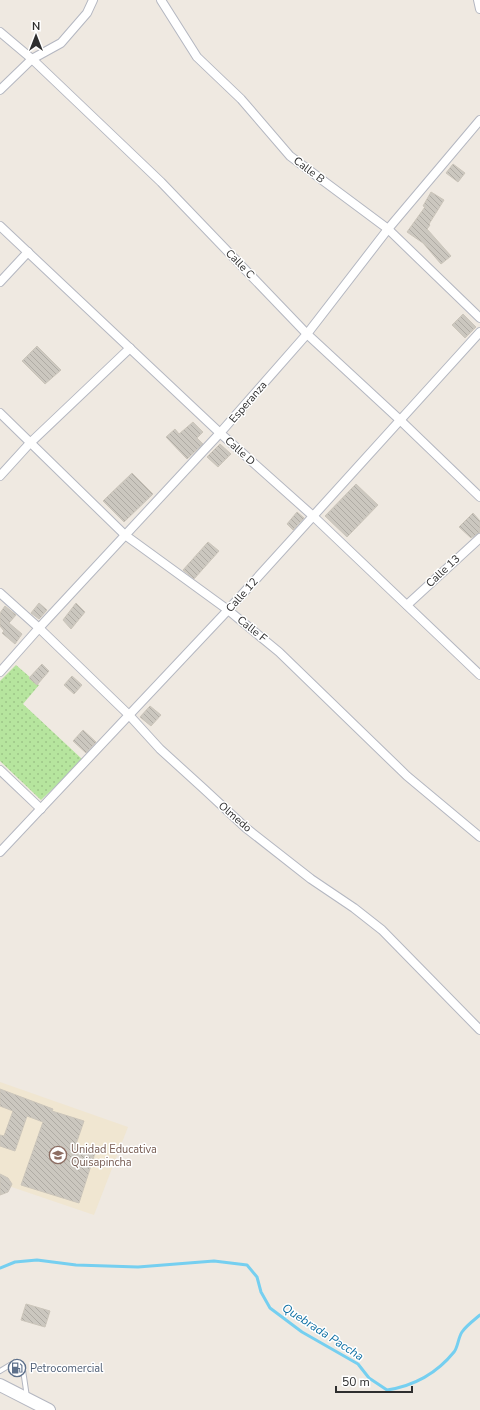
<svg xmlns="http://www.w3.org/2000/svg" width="480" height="1410" viewBox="0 0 480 1410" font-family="'Nunito Sans',sans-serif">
<defs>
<pattern id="grass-dots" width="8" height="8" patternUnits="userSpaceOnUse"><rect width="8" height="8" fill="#b6e59e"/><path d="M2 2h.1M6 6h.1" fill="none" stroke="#9dc588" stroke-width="1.8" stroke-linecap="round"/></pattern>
<pattern id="building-back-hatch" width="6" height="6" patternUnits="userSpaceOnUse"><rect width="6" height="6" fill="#cbc7bf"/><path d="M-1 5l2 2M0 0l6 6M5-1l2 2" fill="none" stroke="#afaba4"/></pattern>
</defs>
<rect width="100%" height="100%" fill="#efe9e1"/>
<path fill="#f0e6d1" d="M0,1082L128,1127L94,1215L0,1183Z"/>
<path fill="url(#grass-dots)" d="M16,665L39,685L23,704L83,760L41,800L0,761V681Z"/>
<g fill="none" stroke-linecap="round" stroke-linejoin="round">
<path stroke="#75cff0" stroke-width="3" d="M0,1268L15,1262L37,1260L76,1265L138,1267L214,1261L247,1265L257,1277L261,1292L270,1308L302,1332L358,1364L369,1378L387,1390C413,1386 437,1373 454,1352C458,1347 458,1338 462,1332C466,1326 474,1320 480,1315"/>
</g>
<g fill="url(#building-back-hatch)" stroke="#cbc5ba">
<path d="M453,164L465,173L458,182L446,173Z"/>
<path d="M431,192L444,200L429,224L430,225L427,229L451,256L441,264L423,243L407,232L425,207L423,206Z"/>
<path d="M463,314L476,327L465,338L452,325Z"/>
<path d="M37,346L61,370L45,384L22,361Z"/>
<path d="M193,422L203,432L197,438L203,444L187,459L166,437L175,429L179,434Z"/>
<path d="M220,444L231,454L218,467L207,457Z"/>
<path d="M132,473L153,494L124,522L103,501Z"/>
<path d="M356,484L378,505L347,537L325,516Z"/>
<path d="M297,512L304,518L293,530L287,524Z"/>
<path d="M473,513L480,521V532L471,538L459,527Z"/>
<path d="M208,542L219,551L194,579L183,570Z"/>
<path d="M39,603L47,610L39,619L31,613Z"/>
<path d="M76,603L85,612L71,629L63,620Z"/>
<path d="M5,606L16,615L9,623L22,634L15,644L2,633L4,631L0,626V613Z"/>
<path d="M42,664L49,671L37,685L29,678Z"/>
<path d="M72,676L82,685L74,694L64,685Z"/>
<path d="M150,706L161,715L151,726L140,717Z"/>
<path d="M83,730L96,742L86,753L73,741Z"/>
<path d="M0,1089L53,1109L52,1111L84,1121L75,1147L95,1153L79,1203L21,1185L43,1122L27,1116L15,1151L0,1146V1135L4,1136L13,1111L0,1106Z"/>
<path d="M0,1174L8,1178L12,1184L8,1192L0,1195Z"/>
<path d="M26,1304L50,1311L45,1327L21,1320Z"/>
<path d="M14,1359L25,1364L20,1368L19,1376L8,1371L13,1366Z"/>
</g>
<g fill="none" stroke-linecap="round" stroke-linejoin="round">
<defs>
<g id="lane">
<path d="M23,1370L27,1397"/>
<path d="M0,1371L10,1365"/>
</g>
<g id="street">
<path d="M161,0L197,57L241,99L290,156L388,229L480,318"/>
<path d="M478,0L480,9"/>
<path d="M0,32L32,59L161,182L307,334L400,420L480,497"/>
<path d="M0,90L32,59L61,43L87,13L93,0"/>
<path d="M0,226L220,433L313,516L480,675"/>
<path d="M0,282L28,252"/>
<path d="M0,413L125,535L228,610L279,652L407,776L480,837"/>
<path d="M0,476L30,443L130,348"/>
<path d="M0,593L39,628L129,715L160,749L204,789L246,828L311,879L354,908L382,930L480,1030"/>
<path d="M407,605L480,538"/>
<path d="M0,672L39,628L220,433L307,334L388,229L480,120"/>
<path d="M0,770L41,809"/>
<path d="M0,852L228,610L480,332"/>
</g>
<path id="secondary" d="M0,1385L49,1410"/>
</defs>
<use href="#lane" stroke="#b4b7c1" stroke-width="6"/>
<use href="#street" stroke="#b4b7c1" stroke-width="10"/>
<use href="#secondary" stroke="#b4b7c1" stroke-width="14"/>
<use href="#lane" stroke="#fff" stroke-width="4"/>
<use href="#street" stroke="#fff" stroke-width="8"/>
<use href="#secondary" stroke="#fff" stroke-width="12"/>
</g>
<defs>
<symbol id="school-ring" viewBox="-11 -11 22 22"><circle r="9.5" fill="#fff" stroke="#8d6e63" stroke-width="1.5"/><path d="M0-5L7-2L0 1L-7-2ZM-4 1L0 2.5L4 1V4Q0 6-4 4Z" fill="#8d6e63"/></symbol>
<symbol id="fuel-ring" viewBox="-11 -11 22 22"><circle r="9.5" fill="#fff" stroke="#5c6f8a" stroke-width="1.5"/><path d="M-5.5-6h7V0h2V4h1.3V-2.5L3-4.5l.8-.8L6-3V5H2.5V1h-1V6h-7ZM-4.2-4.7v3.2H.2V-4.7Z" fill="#5c6f8a"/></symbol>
</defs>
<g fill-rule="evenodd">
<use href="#school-ring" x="48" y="1145" width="20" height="20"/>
<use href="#fuel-ring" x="7" y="1358" width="20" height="20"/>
</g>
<g text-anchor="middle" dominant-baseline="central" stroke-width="3" stroke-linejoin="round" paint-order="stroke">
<g font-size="11" fill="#2e2e2e" stroke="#fff">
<text transform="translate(309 170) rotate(37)">Calle B</text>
<text transform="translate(240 264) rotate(46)">Calle C</text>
<text transform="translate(248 402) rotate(-49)">Esperanza</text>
<text transform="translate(240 451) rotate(42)">Calle D</text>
<text transform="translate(443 571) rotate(-43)">Calle 13</text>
<text transform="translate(242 595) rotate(-48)">Calle 12</text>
<text transform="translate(252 629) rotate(39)">Calle F</text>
<text transform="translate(235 817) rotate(41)">Olmedo</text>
</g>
<g font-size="11" fill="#785e54" stroke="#fff" text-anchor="start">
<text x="71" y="1149">Unidad Educativa<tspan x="71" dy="13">Quisapincha</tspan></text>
</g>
<g font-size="11" fill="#4e5e75" stroke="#fff" text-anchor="start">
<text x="30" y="1368">Petrocomercial</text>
</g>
<g font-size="12" font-style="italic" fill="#0d6fa3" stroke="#fff">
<text transform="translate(323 1332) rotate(33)">Quebrada Paccha</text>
</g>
</g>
<g transform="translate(36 36)" stroke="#ffffff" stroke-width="3" paint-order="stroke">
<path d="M0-3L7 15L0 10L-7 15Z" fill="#2e2e2e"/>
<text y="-6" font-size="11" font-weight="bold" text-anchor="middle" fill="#2e2e2e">N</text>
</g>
<path d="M336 1386v6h76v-6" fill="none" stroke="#2e2e2e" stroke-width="2"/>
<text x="342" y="1386" font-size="12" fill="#2e2e2e" stroke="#ffffff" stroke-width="3" paint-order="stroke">50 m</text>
</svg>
